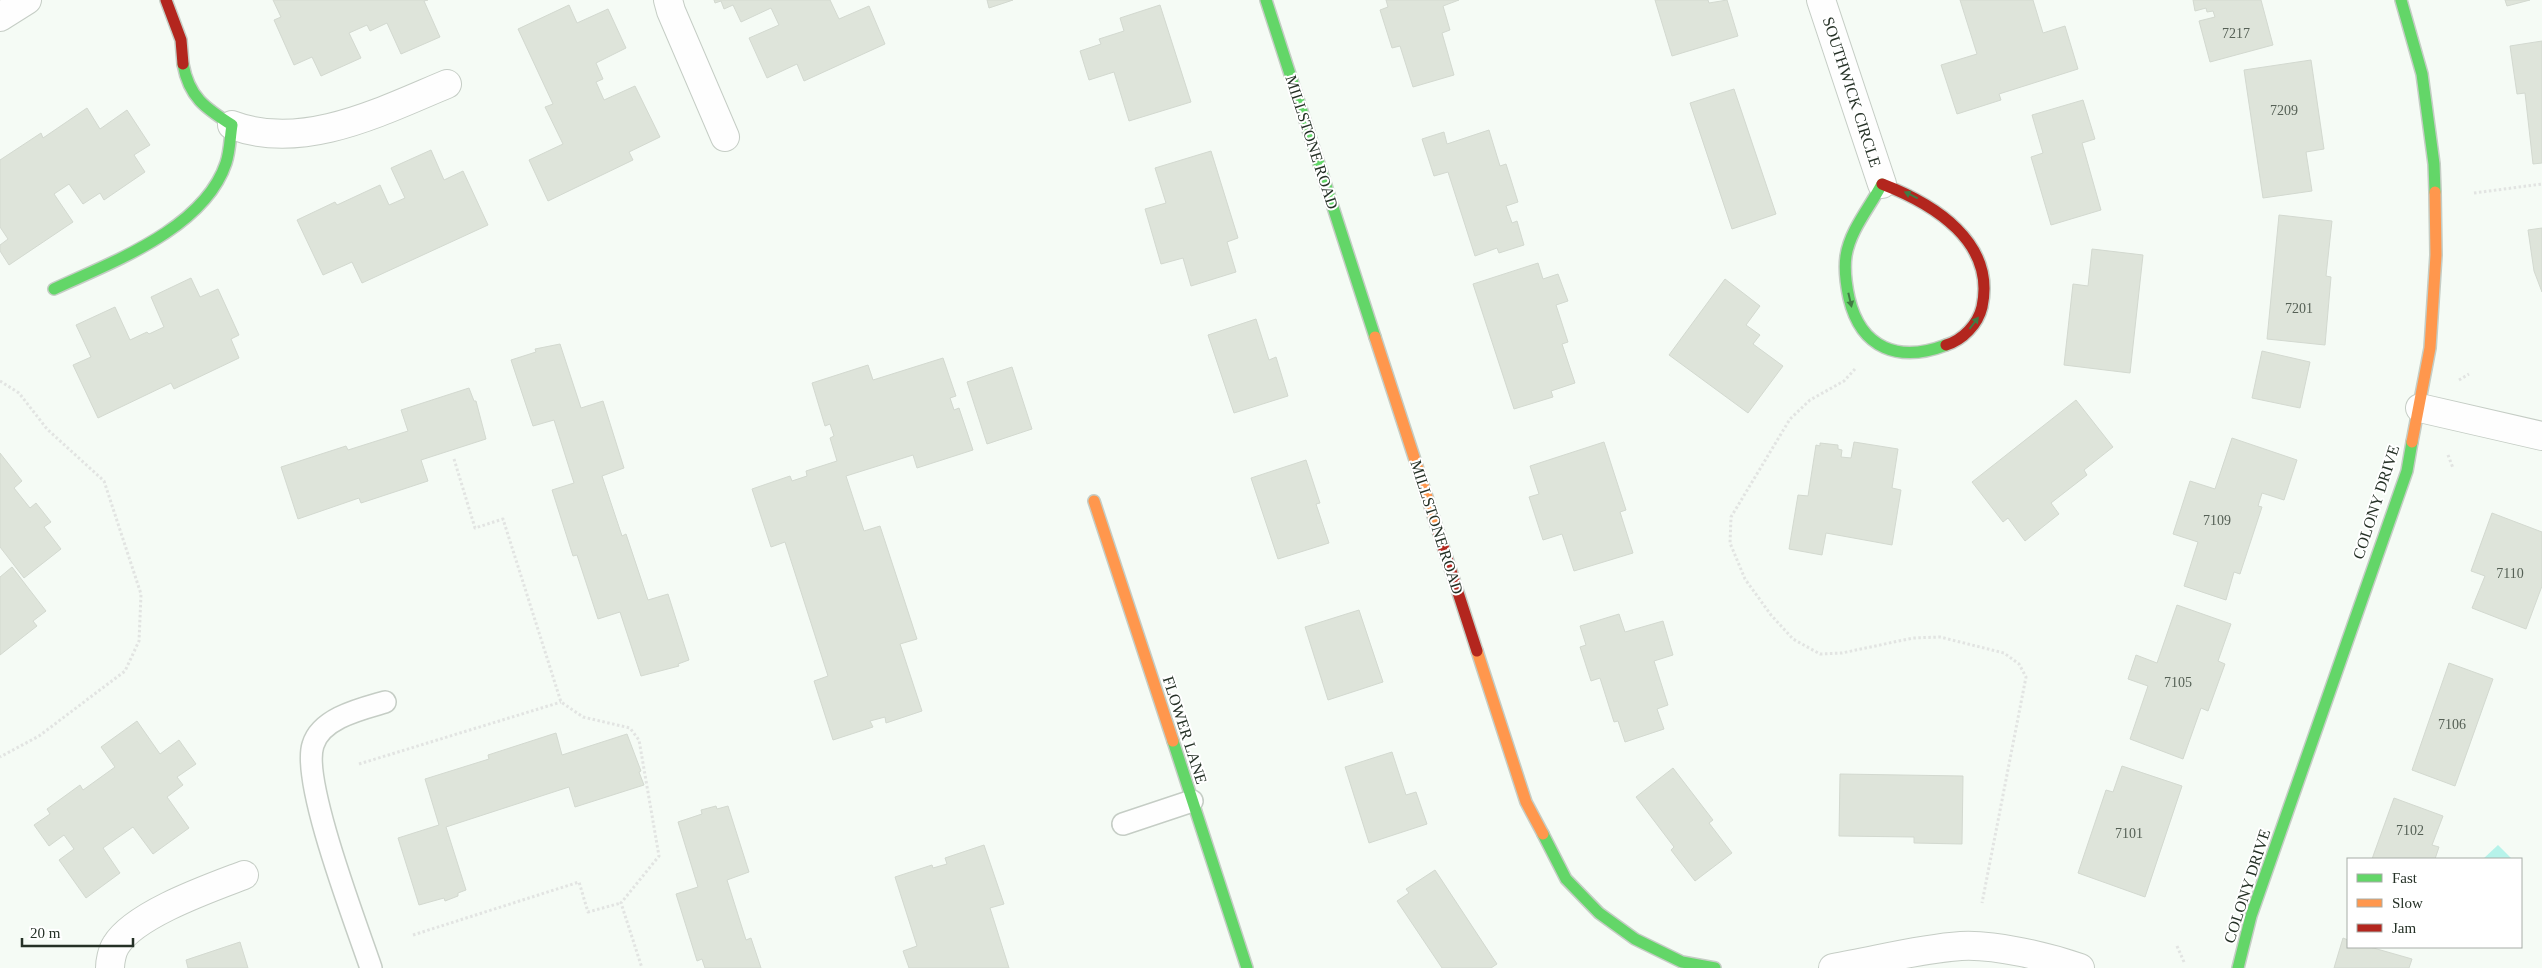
<svg xmlns="http://www.w3.org/2000/svg" width="2542" height="968" viewBox="0 0 2542 968" font-family="'Times New Roman',serif">
<rect width="100%" height="100%" fill="#f5fbf5"/>
<path fill="#b6f3ea" d="M2498,845L2512,859H2483Z"/>
<g fill="#dee4da" stroke="#d3d9d0">
<path d="M273,0H428L424,1L440,37L401,54L387,23L370,31L367,25L349,33L361,58L321,76L312,57L294,65L274,20L281,17Z"/>
<path d="M714,0H830L839,19L869,6L885,44L804,81L797,64L767,78L749,38L779,25L771,8L741,22L733,5L724,9L721,1L715,3Z"/>
<path d="M987,0H1013L989,8Z"/>
<path d="M1386,0H1459L1443,6L1450,30L1442,33L1454,75L1413,87L1400,46L1392,48L1380,10L1388,7Z"/>
<path d="M1655,0H1708L1709,3L1727,0L1738,36L1672,56Z"/>
<path d="M1960,0H2033L2043,33L2065,26L2078,69L1999,94L2001,100L1957,114L1941,65L1977,54Z"/>
<path d="M2193,0H2261L2273,45L2210,62L2199,21L2215,17L2213,11L2207,12L2206,8L2195,11Z"/>
<path d="M2505,0H2530L2507,6Z"/>
<path d="M569,5L577,23L608,9L626,48L596,63L603,79L596,82L604,100L635,86L660,137L629,152L633,160L548,201L529,160L563,144L545,107L553,104L518,29Z"/>
<path d="M1160,5L1191,102L1129,121L1114,72L1089,80L1080,51L1101,44L1099,39L1124,31L1120,18Z"/>
<path d="M2542,41V163L2533,164L2525,93L2517,94L2510,46Z"/>
<path d="M2311,60L2324,149L2306,152L2312,191L2263,198L2244,70Z"/>
<path d="M1734,89L1776,214L1732,229L1690,103Z"/>
<path d="M2083,100L2095,139L2082,143L2101,210L2051,225L2031,157L2043,153L2032,115Z"/>
<path d="M87,108L100,129L127,110L150,145L134,155L145,172L104,200L100,193L83,204L69,184L54,194L73,222L9,265L0,251V245L8,239L0,227V160L41,133L43,138Z"/>
<path d="M1489,130L1500,166L1506,164L1518,202L1506,206L1512,223L1517,221L1524,245L1499,253L1497,248L1475,256L1448,172L1434,176L1422,139L1444,132L1447,144Z"/>
<path d="M431,150L444,180L463,171L488,225L362,283L352,262L323,275L297,220L335,202L337,205L380,185L389,205L405,198L391,168Z"/>
<path d="M1211,151L1238,238L1227,242L1236,272L1191,286L1183,258L1161,264L1145,209L1166,203L1155,168Z"/>
<path d="M2279,215L2332,221L2326,276L2331,277L2325,345L2267,339Z"/>
<path d="M2542,228V292L2534,271L2528,230Z"/>
<path d="M2092,249L2143,255L2130,373L2064,365L2073,284L2088,286Z"/>
<path d="M1538,263L1543,279L1558,274L1568,301L1556,305L1568,342L1562,344L1575,383L1551,391L1553,397L1514,409L1473,284Z"/>
<path d="M191,278L200,297L218,289L239,335L231,339L239,358L174,389L171,383L98,418L73,365L91,357L76,325L115,307L130,340L147,332L149,334L164,327L151,297Z"/>
<path d="M1725,279L1760,306L1746,325L1760,335L1753,344L1783,366L1748,413L1669,355Z"/>
<path d="M1256,319L1269,360L1276,357L1288,396L1234,413L1208,335Z"/>
<path d="M560,344L581,408L603,401L624,468L602,476L622,536L626,534L648,600L668,594L689,660L678,664L679,666L641,676L620,612L598,619L577,555L573,556L552,490L574,483L554,420L533,426L511,360L536,352L535,349Z"/>
<path d="M2262,351L2310,362L2300,408L2252,398Z"/>
<path d="M943,358L956,396L950,398L954,410L959,408L973,450L917,468L913,455L846,476L864,531L880,526L917,639L900,644L922,711L886,723L885,717L870,721L873,727L833,740L814,681L828,676L785,542L771,547L752,489L790,476L792,481L807,476L806,471L837,461L830,438L834,436L830,424L825,426L812,383L868,365L873,380Z"/>
<path d="M1012,367L1032,429L987,444L967,382Z"/>
<path d="M469,388L474,401H476L486,439L421,460L428,481L361,503L359,498L298,519L281,467L346,446L348,450L408,431L401,410Z"/>
<path d="M2076,400L2113,447L2084,470L2087,475L2051,503L2059,514L2025,541L2008,518L2003,522L1972,482Z"/>
<path d="M2232,438L2297,460L2284,500L2262,493L2258,506L2262,507L2240,574L2234,572L2226,600L2184,586L2198,542L2173,534L2190,481L2215,489Z"/>
<path d="M1604,442L1626,510L1620,512L1633,553L1574,571L1562,534L1543,540L1529,497L1539,494L1530,466Z"/>
<path d="M1854,442L1898,449L1892,488L1901,490L1892,545L1826,533L1822,555L1789,549L1798,495L1808,496L1816,445L1820,446V443L1838,445V449L1842,450L1841,457L1851,458Z"/>
<path d="M0,453L22,481L14,488L30,508L36,503L51,522L44,527L61,549L24,578L0,547Z"/>
<path d="M1306,460L1320,503L1316,504L1329,543L1278,559L1251,478Z"/>
<path d="M2492,513L2542,532V586L2526,629L2472,608L2485,576L2471,571Z"/>
<path d="M12,567L46,611L33,621L37,626L0,655V577Z"/>
<path d="M2177,605L2231,624L2218,661L2225,664L2208,711L2201,708L2183,759L2130,739L2148,686L2128,679L2136,655L2157,663Z"/>
<path d="M1359,610L1383,682L1328,700L1305,627Z"/>
<path d="M1619,614L1625,632L1663,621L1673,655L1654,661L1668,705L1657,709L1664,729L1625,742L1618,721L1614,722L1600,678L1591,681L1580,647L1586,645L1580,626Z"/>
<path d="M2449,663L2493,679L2455,786L2412,770Z"/>
<path d="M137,721L160,754L179,740L196,764L177,777L183,785L167,797L189,828L153,854L133,827L103,848L120,873L86,898L59,860L74,849L64,835L49,846L34,825L50,814L47,809L80,785L83,790L115,767L101,747Z"/>
<path d="M556,733L562,755L627,734L641,771L639,772L644,785L575,807L569,787L446,827L466,890L458,893V896L445,901L444,898L419,905L398,838L439,825L425,779L489,759L488,755Z"/>
<path d="M1392,752L1406,795L1416,792L1427,824L1369,843L1345,767Z"/>
<path d="M2122,766L2182,786L2145,897L2078,873L2106,790L2113,792Z"/>
<path d="M1673,768L1713,820L1709,823L1732,853L1695,881L1671,850L1674,847L1636,797Z"/>
<path d="M1840,774L1963,776L1962,844L1914,843V837L1839,836Z"/>
<path d="M2394,798L2443,816L2432,845L2439,847L2435,859H2372Z"/>
<path d="M716,806L717,809L728,806L749,872L727,880L746,940L751,938L761,968H705L702,959L697,961L676,894L698,887L678,822L702,814L701,810Z"/>
<path d="M984,845L1004,904L990,908L1009,968H909L903,951L917,946L895,877L932,865L933,868L947,864L945,858Z"/>
<path d="M1435,870L1497,964L1491,968H1442L1397,901L1409,893L1406,889Z"/>
<path d="M2343,938L2348,940V947H2370L2412,959L2409,968H2334Z"/>
<path d="M240,942L248,968H188L186,960Z"/>
</g>
<g fill="none" stroke-linecap="round" stroke-linejoin="round">
<defs>
<g id="lane">
<path d="M1123,824L1192,801"/>
<path d="M371,968C357,926 301,782 313,745C321,718 361,709 385,702"/>
</g>
<g id="street">
<path d="M668,0L671,11L725,137"/>
<path d="M1821,0L1882,184"/>
<path d="M0,17L27,0"/>
<path d="M232,125C303,152 382,111 447,84"/>
<path d="M2420,408L2542,436"/>
<path d="M110,968C110,962 112,951 116,945C135,914 210,888 244,875"/>
<path d="M1833,968C1875,961 1917,949 1961,946C1995,944 2048,957 2080,968"/>
</g>
<g id="fast">
<path d="M1266,0L1375,337"/>
<path d="M2401,0L2422,74L2434,164L2435,192"/>
<path d="M1882,184C1870,207 1850,230 1846,256C1844,270 1846,284 1849,298C1861,349 1899,363 1946,345"/>
<path d="M54,289C112,262 204,229 226,163C230,151 230,137 232,125C205,108 189,97 183,64"/>
<path d="M1173,741L1247,968"/>
<path d="M1543,834L1566,879L1599,913L1635,939L1682,962L1715,968"/>
<path d="M2238,968L2251,916L2407,471L2412,442"/>
</g>
<g id="slow">
<path d="M1375,337L1439,534"/>
<path d="M2412,442L2430,348L2436,255L2435,192"/>
<path d="M1094,501L1173,741"/>
<path d="M1477,651L1526,802L1543,834"/>
</g>
<g id="jam">
<path d="M166,0L181,40L183,64"/>
<path d="M1882,184C1934,204 1996,242 1982,307C1978,324 1963,340 1946,345"/>
<path d="M1439,534L1477,651"/>
</g>
</defs>
<use href="#lane" stroke="#c5cdc5" stroke-width="24"/>
<use href="#street" stroke="#c5cdc5" stroke-width="30"/>
<use href="#fast" stroke="#c5cdc5" stroke-width="14"/>
<use href="#slow" stroke="#c5cdc5" stroke-width="14"/>
<use href="#jam" stroke="#c5cdc5" stroke-width="14"/>
<g stroke="#e2e4e2" stroke-width="3" stroke-dasharray="2.5 2.5" stroke-linecap="butt">
<path d="M2474,193L2542,184"/>
<path d="M1855,369L1844,381L1810,400L1790,419L1731,517L1730,543L1745,579L1771,615L1793,639L1820,654L1842,653L1913,638L1940,637L2004,653L2019,664L2026,677L1982,903"/>
<path d="M2459,380L2469,374"/>
<path d="M0,381L19,393L47,429L104,481L141,594L139,641L125,671L39,736L0,757"/>
<path d="M2448,455L2453,468"/>
<path d="M454,459L475,528L503,519L561,702L583,717L630,728L639,740L659,856L621,903L642,968"/>
<path d="M359,764L561,702"/>
<path d="M413,935L579,882L588,912L621,903"/>
<path d="M2177,946L2184,962"/>
</g>
<use href="#lane" stroke="#fefefe" stroke-width="21"/>
<use href="#street" stroke="#fefefe" stroke-width="28"/>
<use href="#fast" stroke="#63d668" stroke-width="11"/>
<use href="#slow" stroke="#ff974d" stroke-width="11"/>
<use href="#jam" stroke="#b3261e" stroke-width="11"/>
</g>
<defs><path id="oneway-solid" d="M-6-.8H1V-3.2L6.5 0L1 3.2V.8H-6Z" transform="scale(1.25)"/></defs>
<g fill="#417b44">
<use href="#oneway-solid" transform="translate(1911 195) rotate(-154)"/>
<use href="#oneway-solid" transform="translate(1850 300) rotate(77)"/>
<use href="#oneway-solid" transform="translate(1974 323) rotate(-53)"/>
</g>
<g text-anchor="middle" dominant-baseline="central" stroke-width="4" stroke-linejoin="round" paint-order="stroke">
<g font-size="14" fill="#556055">
<text x="2236" y="33">7217</text>
<text x="2284" y="110">7209</text>
<text x="2299" y="308">7201</text>
<text x="2217" y="520">7109</text>
<text x="2510" y="573">7110</text>
<text x="2178" y="682">7105</text>
<text x="2452" y="724">7106</text>
<text x="2410" y="830">7102</text>
<text x="2129" y="833">7101</text>
</g>
<g font-size="16" fill="#253126" stroke="#fff">
<text transform="translate(1852 92) rotate(72)">SOUTHWICK CIRCLE</text>
<text transform="translate(1312 142) rotate(72)">MILLSTONE ROAD</text>
<text transform="translate(2376 502) rotate(-72)">COLONY DRIVE</text>
<text transform="translate(1437 527) rotate(72)">MILLSTONE ROAD</text>
<text transform="translate(1185 730) rotate(72)">FLOWER LANE</text>
<text transform="translate(2247 886) rotate(-72)">COLONY DRIVE</text>
</g>
</g>
<rect x="2347" y="858" width="175" height="90" fill="#ffffff" stroke="#a8ada8"/>
<rect x="2357" y="874" width="25" height="8" fill="#63d668" stroke="#a8ada8"/>
<text x="2392" y="883" font-size="15" fill="#253126">Fast</text>
<rect x="2357" y="899" width="25" height="8" fill="#ff974d" stroke="#a8ada8"/>
<text x="2392" y="908" font-size="15" fill="#253126">Slow</text>
<rect x="2357" y="924" width="25" height="8" fill="#b3261e" stroke="#a8ada8"/>
<text x="2392" y="933" font-size="15" fill="#253126">Jam</text>
<path d="M22 938v8h111v-8" fill="none" stroke="#253126" stroke-width="2.5"/>
<text x="30" y="938" font-size="15" fill="#253126" stroke="#ffffff" stroke-width="4" paint-order="stroke">20 m</text>
</svg>
